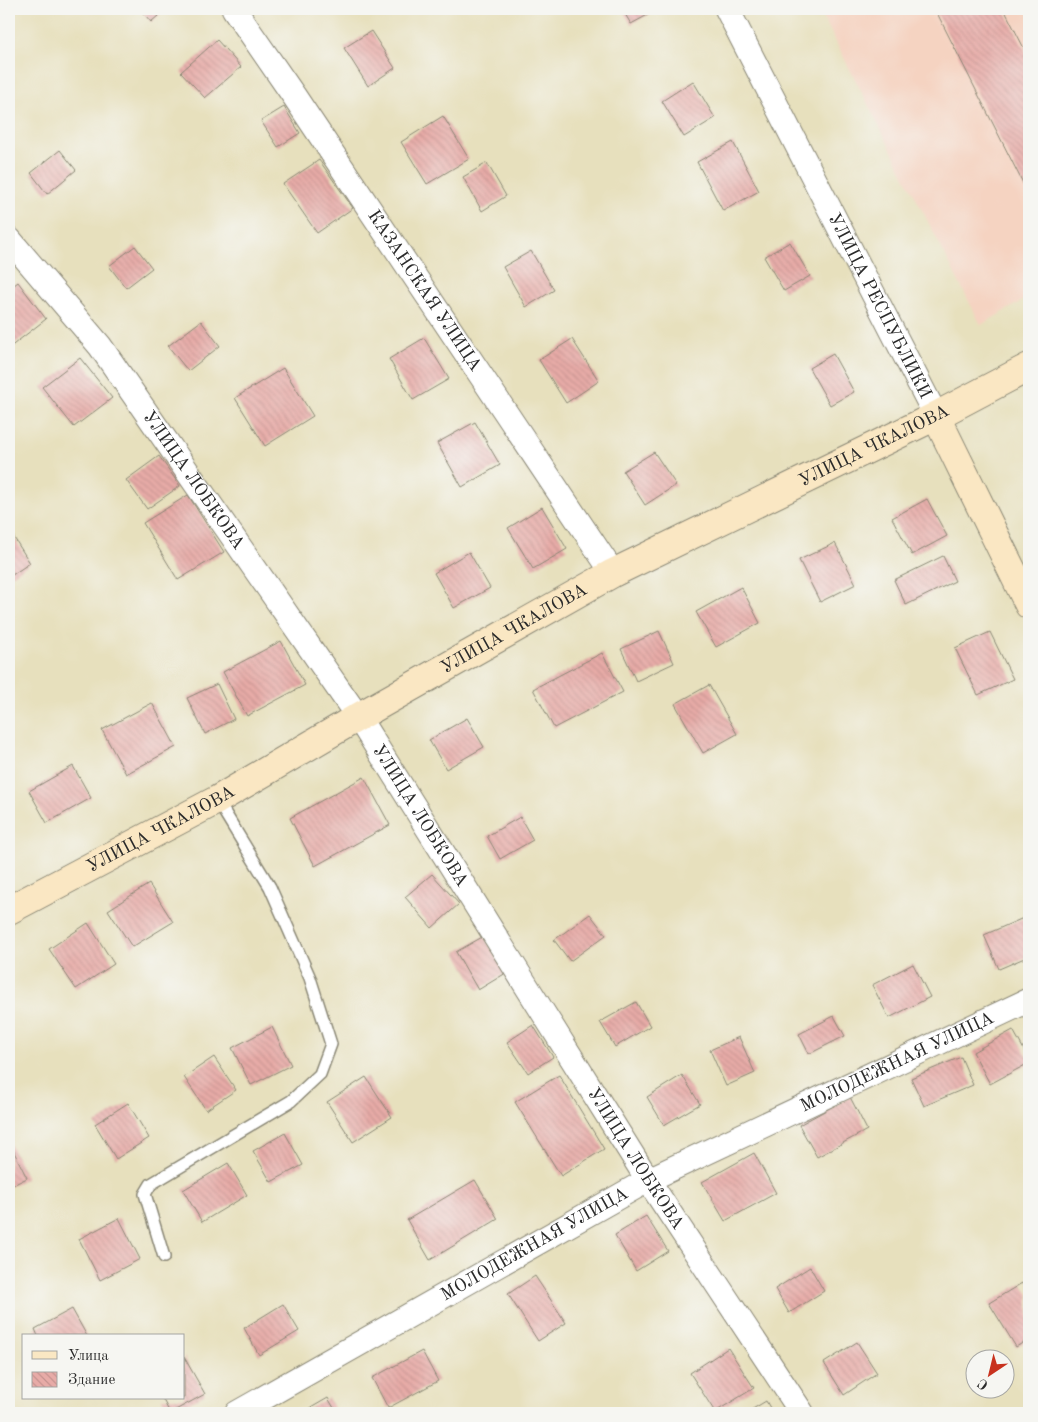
<svg xmlns="http://www.w3.org/2000/svg" width="1038" height="1422" viewBox="0 0 1038 1422" font-family="'Old Standard TT',serif">
<defs>
<pattern id="building-back-hatch" width="6" height="6" patternUnits="userSpaceOnUse" patternTransform="scale(1.25)"><rect width="6" height="6" fill="#e7aba7"/><path d="M-1 5l2 2M0 0l6 6M5-1l2 2" fill="none" stroke="#c69390"/></pattern>
</defs>
<rect width="100%" height="100%" fill="#f6f6f2"/>
<filter id="ink" filterUnits="userSpaceOnUse"><feTurbulence type="fractalNoise" baseFrequency=".02" numOctaves="2"/><feDisplacementMap in="SourceGraphic" scale="10" xChannelSelector="R" yChannelSelector="G"/><feConvolveMatrix kernelMatrix="1 2 1 2 8 2 1 2 1" color-interpolation-filters="sRGB"/></filter>
<filter id="wash" filterUnits="userSpaceOnUse"><feTurbulence type="fractalNoise" baseFrequency=".0096" numOctaves="4" result="noise"/><feDisplacementMap in="SourceGraphic" scale="20" xChannelSelector="R" yChannelSelector="G"/><feGaussianBlur stdDeviation="1.12" result="paint"/><feColorMatrix in="noise" values="0 0 0 0 0 0 0 0 0 0 0 0 0 0 0 0 0 1.4 0 .05"/><feComposite in="paint" operator="in"/></filter>
<g filter="url(#wash)">
<rect width="100%" height="100%" fill="#e7e0bd"/>
<path fill="#f5d3c1" d="M819,9H1029V297L981,325Z"/>
<g id="blocks">
<g fill="url(#building-back-hatch)">
<path d="M140,9H166L151,22Z"/>
<path d="M622,9H656L657,10L631,24Z"/>
<path d="M935,9H1004L1029,58V195Z"/>
<path d="M371,31L395,68L368,86L344,48Z"/>
<path d="M217,40L241,67L205,98L181,72Z"/>
<path d="M693,81L715,118L684,137L662,101Z"/>
<path d="M284,107L300,133L278,147L261,121Z"/>
<path d="M443,116L469,159L427,184L401,142Z"/>
<path d="M733,142L759,191L723,211L697,162Z"/>
<path d="M60,150L76,170L47,194L31,173Z"/>
<path d="M319,160L353,208L317,233L283,184Z"/>
<path d="M487,163L506,196L482,211L463,177Z"/>
<path d="M790,242L810,276L784,291L764,257Z"/>
<path d="M135,246L152,268L126,288L109,266Z"/>
<path d="M531,251L554,290L526,307L503,267Z"/>
<path d="M18,282L46,319L9,348V289Z"/>
<path d="M201,321L220,346L188,371L168,346Z"/>
<path d="M424,338L449,379L413,400L389,359Z"/>
<path d="M572,339L599,381L566,403L539,360Z"/>
<path d="M833,354L854,392L830,405L809,368Z"/>
<path d="M80,358L112,398L74,427L42,387Z"/>
<path d="M283,368L313,416L265,446L235,398Z"/>
<path d="M475,422L500,465L462,487L437,443Z"/>
<path d="M654,452L676,485L645,505L623,471Z"/>
<path d="M159,456L180,486L147,509L126,480Z"/>
<path d="M188,495L224,552L178,580L143,523Z"/>
<path d="M927,499L947,536L912,555L892,518Z"/>
<path d="M542,507L567,549L533,569L508,528Z"/>
<path d="M11,533L30,563L9,577V535Z"/>
<path d="M835,543L856,584L820,602L799,560Z"/>
<path d="M469,552L490,588L454,608L434,573Z"/>
<path d="M943,556L955,581L906,605L894,580Z"/>
<path d="M741,587L760,623L716,647L696,612Z"/>
<path d="M659,631L674,663L636,681L621,649Z"/>
<path d="M990,632L1013,679L978,695L955,648Z"/>
<path d="M281,641L305,685L247,716L223,672Z"/>
<path d="M602,653L623,692L554,728L533,689Z"/>
<path d="M217,684L234,719L205,734L187,698Z"/>
<path d="M709,685L737,734L703,753L675,704Z"/>
<path d="M152,703L176,747L126,774L102,730Z"/>
<path d="M467,718L484,747L446,769L429,740Z"/>
<path d="M73,766L91,798L47,823L29,791Z"/>
<path d="M364,777L390,825L315,866L290,818Z"/>
<path d="M520,817L533,840L500,859L487,836Z"/>
<path d="M432,874L459,904L432,928L405,897Z"/>
<path d="M149,884L173,922L132,947L108,910Z"/>
<path d="M590,914L606,935L570,961L554,940Z"/>
<path d="M1028,916L1029,956L999,969L984,935Z"/>
<path d="M88,923L114,964L76,989L49,949Z"/>
<path d="M484,936L506,973L478,990L456,952Z"/>
<path d="M913,964L930,997L889,1018L872,985Z"/>
<path d="M636,1002L650,1026L615,1047L600,1022Z"/>
<path d="M834,1016L845,1036L809,1054L799,1034Z"/>
<path d="M533,1025L553,1057L528,1073L507,1042Z"/>
<path d="M272,1027L291,1065L251,1085L232,1048Z"/>
<path d="M1013,1030L1029,1059V1063L990,1084L973,1052Z"/>
<path d="M739,1037L755,1073L726,1086L710,1050Z"/>
<path d="M214,1057L236,1090L206,1110L184,1077Z"/>
<path d="M961,1057L973,1085L924,1106L911,1078Z"/>
<path d="M559,1075L604,1149L561,1176L515,1102Z"/>
<path d="M682,1075L700,1104L664,1125L647,1097Z"/>
<path d="M366,1077L392,1117L353,1142L327,1102Z"/>
<path d="M850,1097L867,1130L817,1157L799,1125Z"/>
<path d="M128,1103L149,1138L116,1159L95,1124Z"/>
<path d="M285,1133L303,1165L271,1182L253,1151Z"/>
<path d="M9,1142L27,1178L9,1187Z"/>
<path d="M754,1153L776,1193L725,1221L702,1182Z"/>
<path d="M228,1163L247,1195L202,1222L183,1190Z"/>
<path d="M475,1180L498,1219L430,1260L407,1220Z"/>
<path d="M646,1216L668,1251L636,1271L615,1235Z"/>
<path d="M119,1218L140,1259L100,1280L79,1239Z"/>
<path d="M810,1267L824,1291L789,1313L775,1289Z"/>
<path d="M535,1276L566,1323L538,1341L508,1294Z"/>
<path d="M1022,1283L1029,1295V1339L1016,1347L989,1303Z"/>
<path d="M283,1304L299,1331L259,1355L244,1328Z"/>
<path d="M72,1309L87,1336H38L35,1329Z"/>
<path d="M857,1342L877,1373L844,1395L824,1363Z"/>
<path d="M728,1348L754,1388L715,1412L690,1373Z"/>
<path d="M422,1351L438,1381L388,1408L372,1378Z"/>
<path d="M184,1357L205,1394L170,1413L162,1398H184Z"/>
<path d="M328,1398L337,1413H302Z"/>
<path d="M766,1401L773,1413H746Z"/>
</g>
</g>
</g>
<g filter="url(#ink)">
<use href="#blocks" fill-opacity="0" stroke="#898674" stroke-width="1"/>
<g fill="none" stroke-linecap="round" stroke-linejoin="round">
<defs>
<path id="lane" d="M164,1257L145,1194L151,1184L291,1101L320,1074L331,1044L310,978L270,887L217,800"/>
<g id="street">
<path id="s1" d="M234,9L294,96L613,573"/>
<path id="s2" d="M727,9L936,416"/>
<path id="s3" d="M9,239L100,346L358,717L648,1180L802,1413"/>
<path id="s4" d="M237,1413L648,1180L1029,1000"/>
</g>
<g id="secondary">
<path d="M936,416L1029,605"/>
<path id="s5" d="M9,910L217,800L358,717L613,573L936,416L1029,367"/>
</g>
</defs>
<use href="#lane" stroke="#898674" stroke-width="14"/>
<use href="#street" stroke="#898674" stroke-width="26"/>
<use href="#secondary" stroke="#898674" stroke-width="30"/>
<use href="#lane" stroke="#fff" stroke-width="11"/>
<use href="#street" stroke="#fff" stroke-width="24"/>
<use href="#secondary" stroke="#fae7c3" stroke-width="28"/>
</g>
</g>
<g text-anchor="middle" dominant-baseline="central" stroke-width="4" stroke-linejoin="round" paint-order="stroke">
<g font-size="18" fill="#2b2b2b" stroke="#f6f6f2">
<text stroke="none"><textPath href="#s1" startOffset="340">КАЗАНСКАЯ УЛИЦА</textPath></text>
<text stroke="none"><textPath href="#s2" startOffset="334">УЛИЦА РЕСПУБЛИКИ</textPath></text>
<text stroke="none"><textPath href="#s5" startOffset="982">УЛИЦА ЧКАЛОВА</textPath></text>
<text stroke="none"><textPath href="#s3" startOffset="304">УЛИЦА ЛОБКОВА</textPath></text>
<text stroke="none"><textPath href="#s5" startOffset="578">УЛИЦА ЧКАЛОВА</textPath></text>
<text stroke="none"><textPath href="#s3" startOffset="709">УЛИЦА ЛОБКОВА</textPath></text>
<text stroke="none"><textPath href="#s5" startOffset="172">УЛИЦА ЧКАЛОВА</textPath></text>
<text stroke="none"><textPath href="#s4" startOffset="748">МОЛОДЕЖНАЯ УЛИЦА</textPath></text>
<text stroke="none"><textPath href="#s3" startOffset="1114">УЛИЦА ЛОБКОВА</textPath></text>
<text stroke="none"><textPath href="#s4" startOffset="342">МОЛОДЕЖНАЯ УЛИЦА</textPath></text>
</g>
</g>
<rect width="1038" height="1422" fill="none" stroke="#f6f6f2" stroke-width="30"/>
<rect x="22" y="1334" width="162" height="65" fill="#f6f6f2" stroke="#a5a5a2"/>
<rect x="32" y="1351" width="25" height="8" fill="#fae7c3" stroke="#a5a5a2"/>
<text x="68" y="1360" font-size="15" fill="#2b2b2b">Улица</text>
<rect x="32" y="1372" width="25" height="15" fill="url(#building-back-hatch)" stroke="#a5a5a2"/>
<text x="68" y="1384" font-size="15" fill="#2b2b2b">Здание</text>
<g transform="translate(990 1374) rotate(215)"><circle r="24" fill="#f6f6f2" stroke="#a5a5a2"/>
<path d="M0-4L9 19L0 12L-9 19Z" fill="#c8321e"/>
<text y="-8" font-size="14" font-weight="bold" text-anchor="middle" fill="#2b2b2b">С</text>
</g>
</svg>
